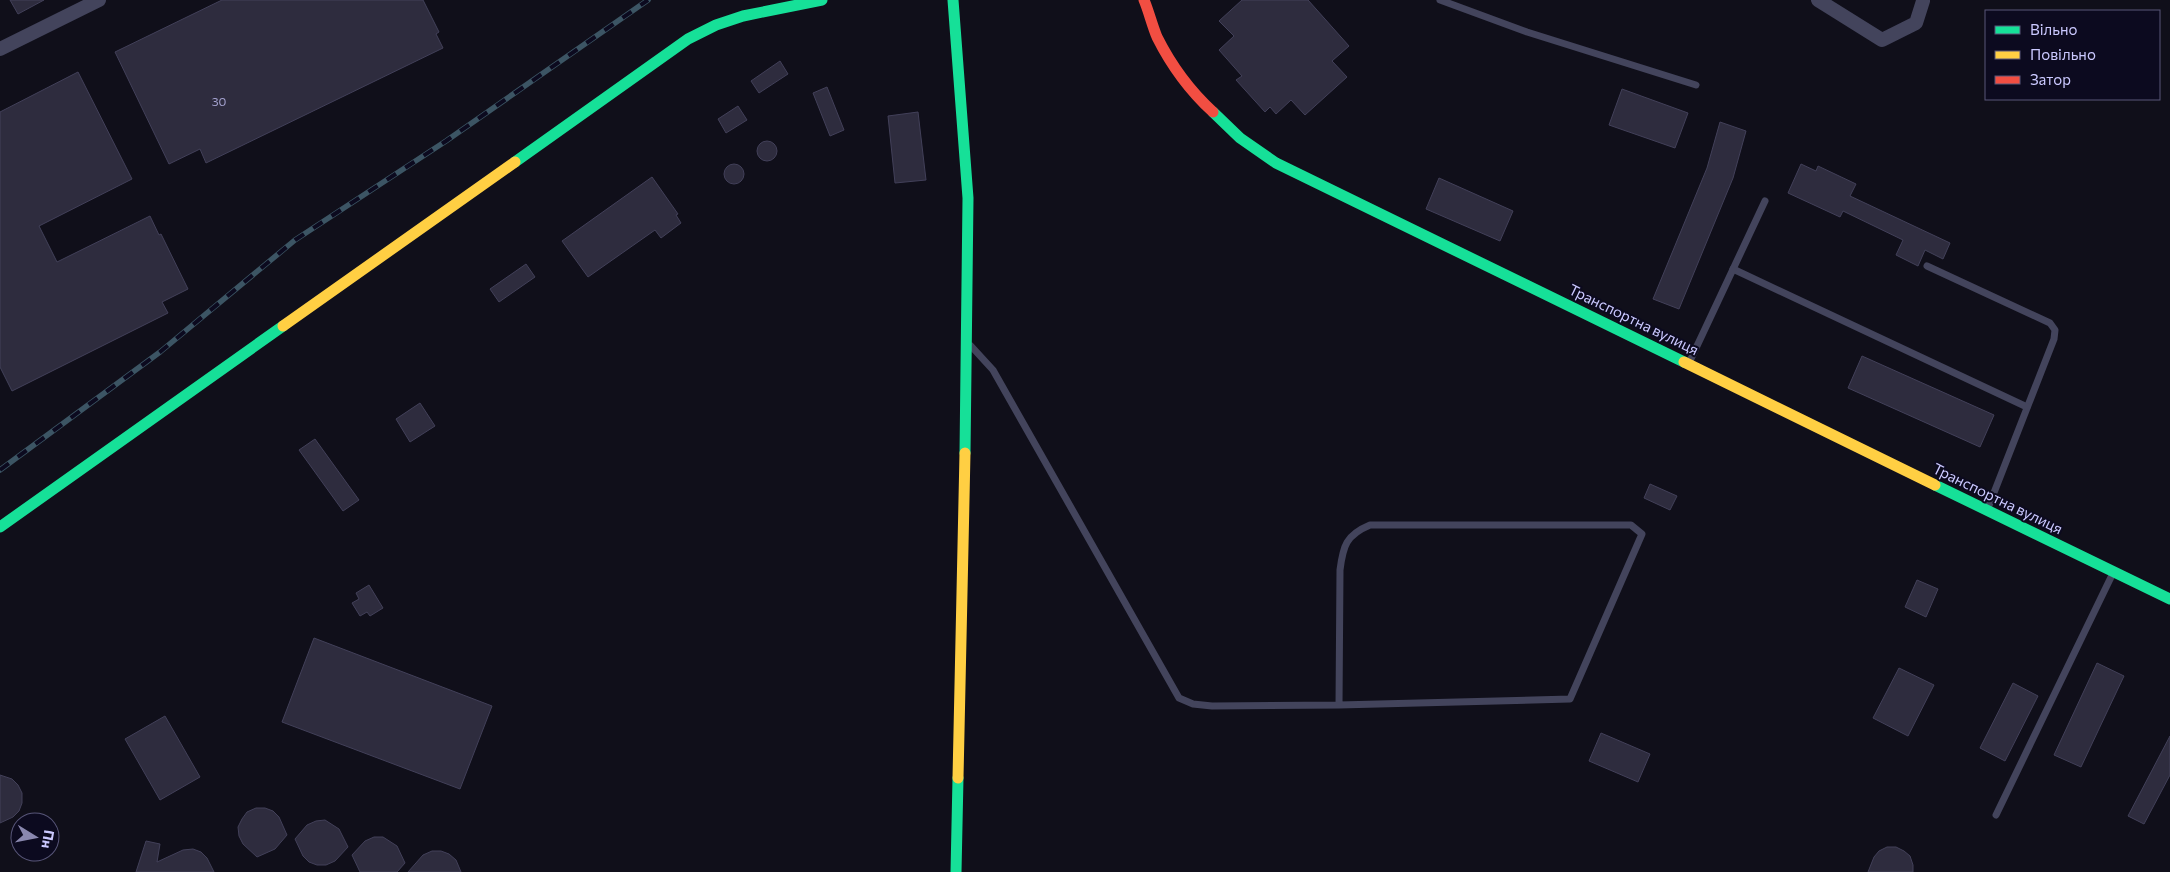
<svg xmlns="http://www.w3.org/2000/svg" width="2170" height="872" viewBox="0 0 2170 872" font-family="Commissioner,sans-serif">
<rect width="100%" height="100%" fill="#100f1a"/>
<g fill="#2e2c3e" stroke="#424059">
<path d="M10,0H44L18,14Z"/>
<path d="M222,0H423L439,32L436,34L443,48L206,163L200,149L169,164L115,52Z"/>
<path d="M1242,0H1308L1349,46L1332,61L1347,77L1305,115L1291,100L1276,114L1270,107L1265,112L1236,80L1242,76L1219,50L1234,36L1219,21Z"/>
<path d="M780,61L788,74L759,93L751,81Z"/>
<path d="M78,72L132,179L39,226L57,262L150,216L159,235L161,234L188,289L162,302L168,313L12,391L0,367V112Z"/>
<path d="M827,87L844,130L830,136L813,93Z"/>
<path d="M1622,89L1688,113L1675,148L1609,125Z"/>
<path d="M738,106L747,120L726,133L718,119Z"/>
<path d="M918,112L926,180L895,183L888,116Z"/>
<path d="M1720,122L1746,131L1733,178L1679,309L1653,299L1707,168Z"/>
<circle cx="767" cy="151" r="10"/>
<circle cx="734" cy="174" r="10"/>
<path d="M1801,164L1816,171L1818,166L1856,184L1850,196L1950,243L1943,259L1925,250L1918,266L1896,255L1903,240L1843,211L1840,217L1788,193Z"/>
<path d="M652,177L678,214L676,215L681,223L661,238L655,230L588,277L562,241Z"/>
<path d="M1439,178L1513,211L1500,241L1426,209Z"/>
<path d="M526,264L535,277L499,302L490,289Z"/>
<path d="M1862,356L1994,415L1980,447L1848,388Z"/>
<path d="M420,403L435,426L410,442L396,419Z"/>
<path d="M315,439L359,500L343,511L299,450Z"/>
<path d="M1650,484L1677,496L1670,510L1644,498Z"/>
<path d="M1917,580L1938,589L1926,617L1905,607Z"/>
<path d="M369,585L383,608L370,616L367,612L360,616L352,603L359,599L356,593Z"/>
<path d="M314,638L492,706L460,789L282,722Z"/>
<path d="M2097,663L2124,676L2081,767L2054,755Z"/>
<path d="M1899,668L1934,685L1908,736L1873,718Z"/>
<path d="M2013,683L2038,696L2005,761L1980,748Z"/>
<path d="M165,716L200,777L160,800L125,739Z"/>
<path d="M1601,733L1650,754L1638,782L1589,761Z"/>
<path d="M2170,736V775L2144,824L2128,816Z"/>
<path d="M0,775L12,779L18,785L22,793V803L19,811L13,817L0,823Z"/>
<path d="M256,808H265L273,811L279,817L287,835L275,849L257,857L243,844L239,836L238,827L242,819L247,812Z"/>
<path d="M325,820L339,829L348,847L335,861L326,865H317L309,862L303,856L295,839L307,825L316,821Z"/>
<path d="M374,837H383L397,846L405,863L397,872H360L352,855L365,841Z"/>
<path d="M146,841L160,844L157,862L183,850L193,849L201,852L207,858L214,872H136Z"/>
<path d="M1887,847H1896L1904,851L1910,856L1913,865V872H1868L1874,857L1879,851Z"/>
<path d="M432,851H441L449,854L456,860L461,872H408L423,855Z"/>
</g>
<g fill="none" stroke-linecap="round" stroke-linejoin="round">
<g stroke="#43445c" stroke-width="7">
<path d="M1440,0L1527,32L1696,85"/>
<path d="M1927,266L2050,323L2055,330L2054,339L1988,508"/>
<path d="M1733,269L2027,407"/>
<path d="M971,346L993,370L1179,698L1193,704L1212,706L1339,705L1570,699L1642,534L1631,525H1370C1346,535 1343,546 1340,570L1339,705"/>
<path d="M1689,363L1765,201"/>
<path d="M1996,815L2113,573"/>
</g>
<g stroke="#43445c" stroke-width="14">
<path d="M1818,0L1882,40L1916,23L1923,1"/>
<path d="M0,49L99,0"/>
</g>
<g stroke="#16e098" stroke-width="11">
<path d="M953,0L968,198L965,453"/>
<path d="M1213,112L1240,138L1276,163L1684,362"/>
<path d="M515,162L688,39L716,25L743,16L822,0"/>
<path d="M1935,485L2170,599"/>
<path d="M0,527L283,326"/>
<path d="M956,872L958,778"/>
</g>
<g stroke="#ffcf43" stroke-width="11">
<path d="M283,326L515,162"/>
<path d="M1684,362L1935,485"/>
<path d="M958,778L965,453"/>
</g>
<path stroke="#f24e42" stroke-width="11" d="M1144,0C1149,12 1152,25 1157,37C1171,65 1190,91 1213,112"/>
<defs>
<path id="rail" d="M0,470L160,352L295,240L446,141L648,0"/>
</defs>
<use href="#rail" stroke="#3c5564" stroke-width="5.5"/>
<use href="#rail" stroke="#0c0a1f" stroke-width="4" stroke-dasharray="11" stroke-linecap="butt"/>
</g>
<g text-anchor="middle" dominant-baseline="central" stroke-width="4" stroke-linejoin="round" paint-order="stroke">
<g font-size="12" fill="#a4a2cf">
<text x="219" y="101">30</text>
</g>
<g font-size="15" fill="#cbc9ff" stroke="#0c0a1f">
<text transform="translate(1634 319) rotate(26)">Транспортна вулиця</text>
<text transform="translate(1998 498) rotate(26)">Транспортна вулиця</text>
</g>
</g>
<rect x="1985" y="10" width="175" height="90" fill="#0c0a1f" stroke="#585679"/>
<rect x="1995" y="26" width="25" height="8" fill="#16e098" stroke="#585679"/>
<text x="2030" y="35" font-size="15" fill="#cbc9ff">Вільно</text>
<rect x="1995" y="51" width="25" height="8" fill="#ffcf43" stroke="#585679"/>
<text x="2030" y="60" font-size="15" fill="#cbc9ff">Повільно</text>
<rect x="1995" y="76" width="25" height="8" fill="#f24e42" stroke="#585679"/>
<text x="2030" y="85" font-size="15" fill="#cbc9ff">Затор</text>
<g transform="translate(35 837) rotate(100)"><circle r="24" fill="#0c0a1f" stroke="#585679"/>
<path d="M0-4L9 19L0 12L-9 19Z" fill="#8a88af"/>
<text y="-8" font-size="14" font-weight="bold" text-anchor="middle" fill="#cbc9ff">Пн</text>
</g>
</svg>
